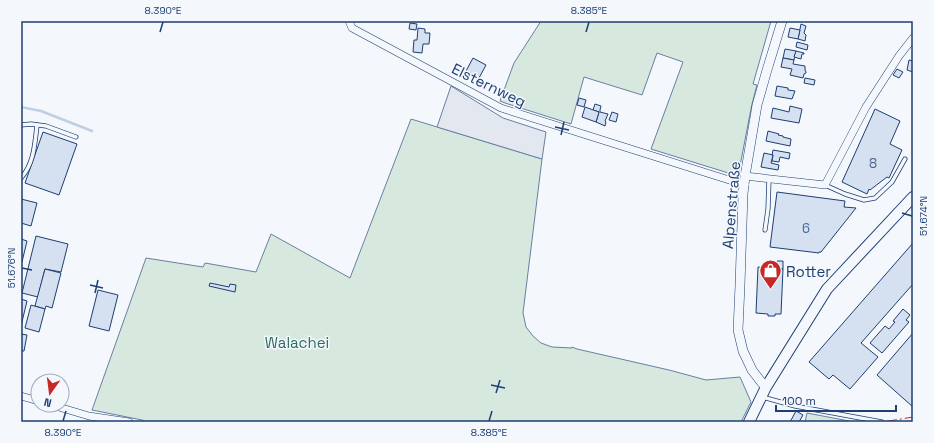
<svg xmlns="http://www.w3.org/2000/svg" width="934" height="443" viewBox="0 0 934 443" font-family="'Space Grotesk',sans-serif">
<rect width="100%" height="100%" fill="#f4f7fb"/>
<g fill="#d7e8df" stroke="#687fa3">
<path d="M541,21H771L753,84L757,85L752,104L738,176L651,149L683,62L657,53L642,95L584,77L571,124L505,103L500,101L514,63Z"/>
<path d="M411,119L542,159L523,313L526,327L533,336L541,343L552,347L572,348V347L577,349L669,370L706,380L740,377L751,402L741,422H147L142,420L92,410L146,258L203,267L205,263L256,272L271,234L350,278Z"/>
<path d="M807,413L849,421V422H805Z"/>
</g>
<path fill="#e3e8f0" stroke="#687fa3" d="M451,86L503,118L546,132L542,159L437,127Z"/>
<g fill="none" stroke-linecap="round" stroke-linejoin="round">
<path stroke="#bed0e5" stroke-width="2.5" d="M21,107L41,111L92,131"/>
</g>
<g fill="#d5e0f0" stroke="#1d3f73">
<path d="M410,23L417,24L416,30L409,29Z"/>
<path d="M801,24L806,26L804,33L806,35L805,41L798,39Z"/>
<path d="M418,28L425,29V33H430L429,44H423L422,53L413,52L414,40H417Z"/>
<path d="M790,28L800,30L798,39L788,37Z"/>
<path d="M797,42L808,45L807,50L796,47Z"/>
<path d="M785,49L796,51L794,60L783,58Z"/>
<path d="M796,51L804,53V54H802L801,59L794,57Z"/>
<path d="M473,58L486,65L479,78L466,71Z"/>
<path d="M783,58L794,60L793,64L805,66V70L806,72V73L804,74L803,78L790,75L792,69L781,67Z"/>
<path d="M909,60L913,61V72L907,70Z"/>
<path d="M897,69L903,72L899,78L893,75Z"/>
<path d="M805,78L815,80L814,85L804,83Z"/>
<path d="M777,86L788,88V90L795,91L792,99L775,96Z"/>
<path d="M579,98L586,100L584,107L577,105Z"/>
<path d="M595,104L601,106L600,110V112L608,114L605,121L606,122L605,126L596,122L599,112L593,110Z"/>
<path d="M790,106L802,109L799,123L771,118L773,108L789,112Z"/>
<path d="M585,107L599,112L596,122L582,117Z"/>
<path d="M875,109L900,121L890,144L902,150L889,178L887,177L870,190L869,189L867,194L842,182Z"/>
<path d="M612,112L618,114L616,122L609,120Z"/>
<path d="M768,131L779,134L778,135L783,136V137L791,139L790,146L766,141Z"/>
<path d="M43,132L77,144L59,195L25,183Z"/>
<path d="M773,150L790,153L789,159L780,157L779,162L772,161L773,155H772Z"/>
<path d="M764,153L773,155L771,163L779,165L778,170L761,167Z"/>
<path d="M777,192L845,201L844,207L856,208L821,252H819V253L770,247Z"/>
<path d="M21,199L37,203L31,226L21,223Z"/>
<path d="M36,236L68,244L61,272L45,269L38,297L22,293Z"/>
<path d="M21,239L27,241L22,262L21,261Z"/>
<path d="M913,243V284L861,343L878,357L850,389L833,375L829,379L809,362Z"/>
<path d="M777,261H783V269L776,268Z"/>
<path d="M758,267L783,269L781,314H775V316H768V314L756,313Z"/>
<path d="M45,269L61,273L52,308L46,306L45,309L35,306Z"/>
<path d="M210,283L229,287L230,284L236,285L235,292L209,286Z"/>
<path d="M98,290L118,295L109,331L89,326Z"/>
<path d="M21,299L27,301L21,326Z"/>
<path d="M31,305L45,309L39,332L25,328Z"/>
<path d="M903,309L910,315L906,320L909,322L882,353L870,343L885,326L889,329L895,322L893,321Z"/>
<path d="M913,333V407L877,375Z"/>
<path d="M21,334L27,335L24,351H21Z"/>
<path d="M796,411L803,415L799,422H790Z"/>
</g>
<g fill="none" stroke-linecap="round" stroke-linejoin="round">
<defs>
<g id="service">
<path d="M21,125L31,124L46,126L76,137"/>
<path d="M21,178C34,164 35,143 37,125"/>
<path d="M825,185L845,194L864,200L875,198L892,182L905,159"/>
<path d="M765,230L768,209L769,179"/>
<path d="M762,397L795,406L882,422"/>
</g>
<g id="minor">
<path d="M349,21L352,28L501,108L745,185"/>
<path d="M745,176L825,185L866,107L899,56L913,38"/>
<path d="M21,396L38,401"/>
<path d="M52,405L89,416L129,422"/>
</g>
<path id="tertiary" d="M766,387L762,383L752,370L743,351L738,330L740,285L743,194L745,176L757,105L767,70L782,21"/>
<path id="secondary" d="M749,422L766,387L827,289L913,197"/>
</defs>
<use href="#service" stroke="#1d3f73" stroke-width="5"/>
<use href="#minor" stroke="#1d3f73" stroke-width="8"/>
<use href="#tertiary" stroke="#1d3f73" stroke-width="10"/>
<use href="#secondary" stroke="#1d3f73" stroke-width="12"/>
<use href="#service" stroke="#f4f7fb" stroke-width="3.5"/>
<use href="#minor" stroke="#f4f7fb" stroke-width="7"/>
<use href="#tertiary" stroke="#f4f7fb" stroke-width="9"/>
<use href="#secondary" stroke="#f4f7fb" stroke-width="10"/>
<path stroke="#c62828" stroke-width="1" stroke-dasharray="14 3 2 3" stroke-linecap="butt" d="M883,422L913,417"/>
</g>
<path fill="none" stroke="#1d3f73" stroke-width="1.5" d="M160,32L163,22M586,32L589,22M555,127L569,130M561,135L564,122M902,213L912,216M22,268L32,270M90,285L103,288M95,293L98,280M491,385L505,388M496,393L500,380M63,421L66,411M489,421L492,411"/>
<defs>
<symbol id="shop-pin" viewBox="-11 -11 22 30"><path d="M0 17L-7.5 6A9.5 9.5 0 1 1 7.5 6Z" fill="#c62828" stroke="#f4f7fb"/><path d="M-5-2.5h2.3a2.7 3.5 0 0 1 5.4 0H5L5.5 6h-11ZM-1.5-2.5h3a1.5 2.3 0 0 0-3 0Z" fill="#fff"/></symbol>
</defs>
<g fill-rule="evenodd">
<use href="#shop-pin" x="758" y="258" width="25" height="34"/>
</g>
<g text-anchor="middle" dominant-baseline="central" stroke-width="3" stroke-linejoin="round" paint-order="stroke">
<g font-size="13" fill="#4b6792">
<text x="873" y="163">8</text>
<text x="806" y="228">6</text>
</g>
<g font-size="15" fill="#1d3f73" stroke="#f4f7fb">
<text transform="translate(489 85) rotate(26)">Elsternweg</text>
<text transform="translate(731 205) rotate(-85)">Alpenstraße</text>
</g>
<g font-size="15" fill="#1d3f73" stroke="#f4f7fb" text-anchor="start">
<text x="786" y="271">Rotter</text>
</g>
<g font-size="15" fill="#2c6c60" stroke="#f4f7fb">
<text x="297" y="342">Walachei</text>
</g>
</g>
<rect width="934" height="443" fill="none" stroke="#f4f7fb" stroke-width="44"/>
<g transform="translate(50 393) rotate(194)"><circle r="19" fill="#f4f7fb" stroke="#9eadc5"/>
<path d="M0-3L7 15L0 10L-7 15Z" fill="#c62828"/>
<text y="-6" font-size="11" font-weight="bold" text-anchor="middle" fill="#1d3f73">N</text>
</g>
<path d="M776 405v6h120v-6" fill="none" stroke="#1d3f73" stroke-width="2"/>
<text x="782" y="405" font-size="12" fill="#1d3f73" stroke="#f4f7fb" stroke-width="3" paint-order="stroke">100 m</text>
<rect x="22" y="22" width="890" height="399" fill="none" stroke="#1d3f73" stroke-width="1.5"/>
<g font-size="10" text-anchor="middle" fill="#1d3f73">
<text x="163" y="14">8.390°E</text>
<text x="589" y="14">8.385°E</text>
<text transform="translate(923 216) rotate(-90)" y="4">51.674°N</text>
<text transform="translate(11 268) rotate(-90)" y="4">51.676°N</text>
<text x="63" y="436">8.390°E</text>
<text x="489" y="436">8.385°E</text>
</g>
</svg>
